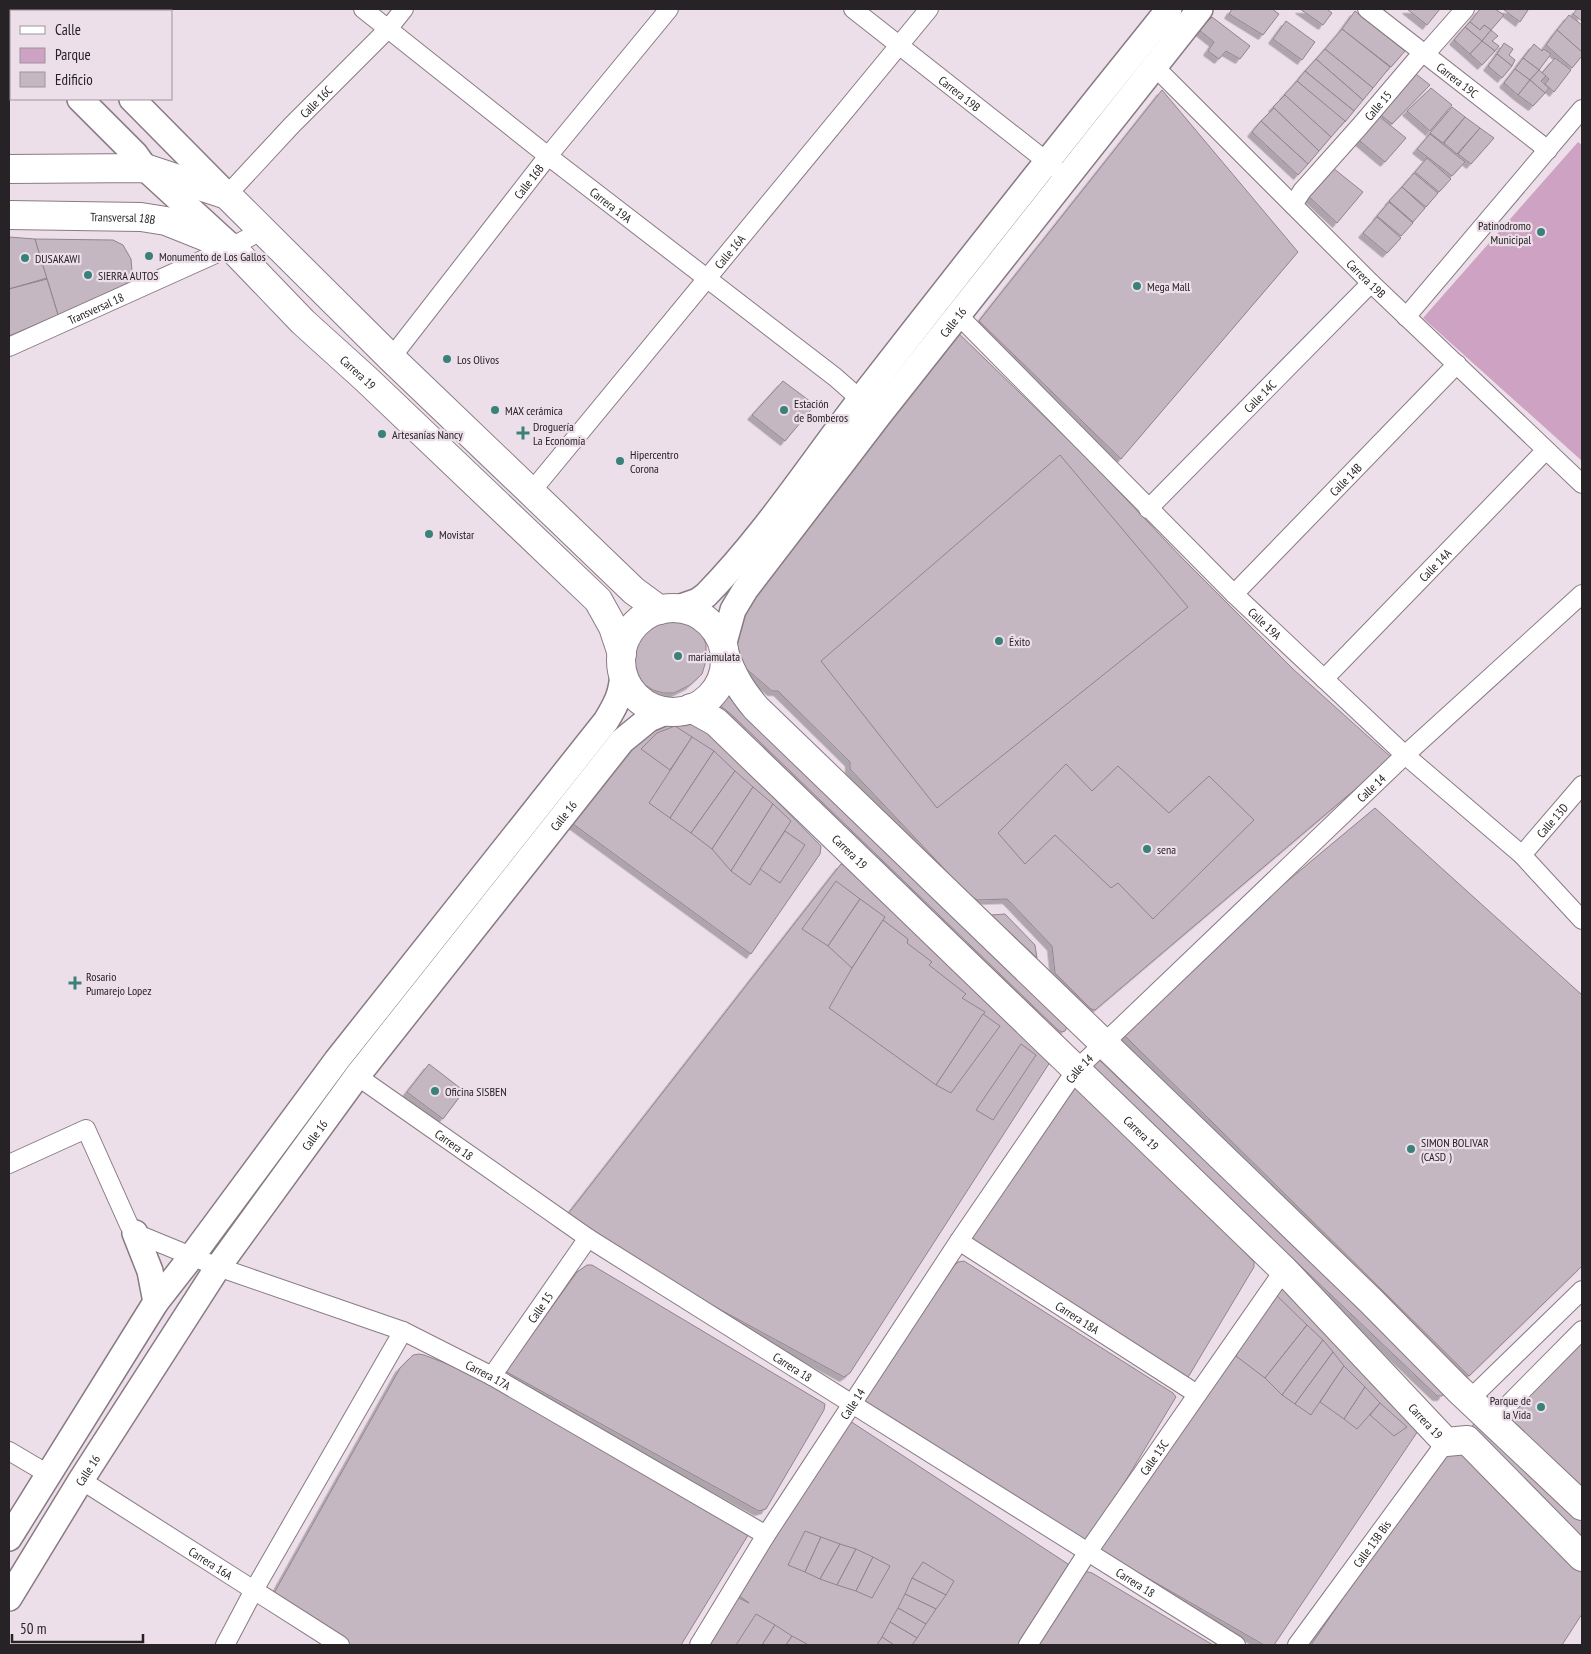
<svg xmlns="http://www.w3.org/2000/svg" width="1591" height="1654" viewBox="0 0 1591 1654" font-family="'PT Sans Narrow',sans-serif">
<defs>
<filter id="shadow"><feDropShadow dx="-4.5" dy="4.5" stdDeviation="0" flood-color="#0004"/></filter>
</defs>
<rect width="100%" height="100%" fill="#eddfe9"/>
<path fill="#cea2c2" d="M1578,142L1582,145V461L1423,318Z"/>
<g fill="#c5b7c1" stroke="#91848d" filter="url(#shadow)">
<path d="M1232,9H1272L1279,14L1263,35L1229,14Z"/>
<path d="M1300,9H1327L1332,13L1323,25Z"/>
<path d="M1407,9H1440L1427,25Z"/>
<path d="M1480,9H1495L1504,15L1491,30L1484,25L1480,30L1470,22Z"/>
<path d="M1503,9H1527L1528,10L1520,22Z"/>
<path d="M1577,9H1582V21L1573,14Z"/>
<path d="M1355,11L1405,51L1391,67L1342,29Z"/>
<path d="M1569,15L1582,25V52L1557,30Z"/>
<path d="M1212,17L1250,46L1240,59L1226,51L1219,59L1208,51L1214,42L1199,30Z"/>
<path d="M1286,21L1315,42L1302,60L1273,39Z"/>
<path d="M1470,22L1480,30L1484,25L1491,30L1482,41L1465,27Z"/>
<path d="M1465,27L1482,41L1470,54L1454,40Z"/>
<path d="M1342,29L1390,67L1373,88L1325,49Z"/>
<path d="M1491,30L1498,36L1492,41L1499,46L1495,51L1482,41Z"/>
<path d="M1557,30L1582,52V56L1572,68L1546,45Z"/>
<path d="M1482,41L1495,51L1482,65L1470,54Z"/>
<path d="M1504,43L1513,49L1509,55L1515,60L1512,66L1497,54Z"/>
<path d="M1534,44L1542,51L1544,49L1551,54L1539,70L1523,58Z"/>
<path d="M1325,49L1373,88L1363,100L1316,59Z"/>
<path d="M1497,54L1512,66L1502,78L1488,66Z"/>
<path d="M1523,58L1539,70L1530,80L1515,69Z"/>
<path d="M1555,58L1571,70L1554,92L1545,84L1549,79L1542,73Z"/>
<path d="M1316,59L1363,100L1354,111L1305,71Z"/>
<path d="M1515,69L1530,80L1518,95L1504,83Z"/>
<path d="M1539,70L1546,76L1541,81L1549,88L1545,93L1530,80Z"/>
<path d="M1305,71L1354,111L1345,122L1297,81Z"/>
<path d="M1412,71L1430,85L1392,124L1377,112Z"/>
<path d="M1530,80L1545,93L1533,106L1518,95Z"/>
<path d="M1297,81L1345,121L1331,137L1284,95Z"/>
<path d="M1431,88L1452,105L1430,131L1407,111Z"/>
<path d="M1162,90L1298,252L1121,459L979,321Z"/>
<path d="M1285,95L1331,137L1319,151L1273,107Z"/>
<path d="M1452,107L1465,117L1443,143L1430,133Z"/>
<path d="M1274,108L1319,151L1308,164L1261,121Z"/>
<path d="M1375,113L1406,138L1385,162L1354,136Z"/>
<path d="M1465,117L1480,128L1457,154L1444,143Z"/>
<path d="M1261,121L1308,164L1298,175L1252,132Z"/>
<path d="M1480,128L1494,138L1471,164L1458,154Z"/>
<path d="M1430,134L1465,162L1452,176L1417,149Z"/>
<path d="M1427,158L1451,179L1439,192L1415,172Z"/>
<path d="M1328,164L1363,192L1337,223L1305,193Z"/>
<path d="M1414,173L1438,193L1426,207L1402,187Z"/>
<path d="M1402,187L1425,208L1413,222L1389,201Z"/>
<path d="M1389,202L1413,223L1401,236L1377,216Z"/>
<path d="M1377,217L1401,238L1387,253L1363,233Z"/>
<path d="M9,237L35,239L47,278L9,289Z"/>
<path d="M35,239L113,240L123,245L131,259L132,271L127,283L122,287L58,315Z"/>
<path d="M47,279L58,315L9,336V289Z"/>
<path d="M952,327L1088,459L1184,560L1293,669L1392,758L1095,1010L1091,1009L1055,973L1052,946L1011,903L1007,899L977,900L968,894L850,769V762L778,691H772L743,666L729,634L750,588Z"/>
<path d="M783,381L815,405L785,441L752,415Z"/>
<path d="M1060,455L1188,607L937,808L821,661Z"/>
<path d="M654,616L687,618L698,627L706,644V661L702,674L690,685L674,693H663L653,690L642,683L633,673L627,648L630,637L641,623Z"/>
<path d="M720,684L729,697L1067,1027L1065,1031L1062,1032L1058,1030L732,715L722,707L707,700Z"/>
<path d="M669,716H680L708,731L821,846L820,854L751,954L569,821L643,725Z"/>
<path d="M675,726L692,737L670,770L641,749L657,733Z"/>
<path d="M692,737L714,751L670,818L649,803Z"/>
<path d="M714,751L735,771L691,833L670,818Z"/>
<path d="M1066,764L1092,791L1118,766L1169,813L1209,776L1254,820L1153,919L1118,883L1111,888L1055,835L1025,864L998,833Z"/>
<path d="M735,771L753,787L712,849L691,833Z"/>
<path d="M753,787L773,804L731,871L712,849Z"/>
<path d="M773,804L791,821L750,885L731,871Z"/>
<path d="M1375,808L1582,995V1266L1469,1376L1122,1033V1019Z"/>
<path d="M785,831L805,845L780,883L760,869Z"/>
<path d="M841,864L846,866L1052,1059L850,1373L844,1377L561,1223Z"/>
<path d="M836,881L860,899L828,946L802,929Z"/>
<path d="M860,899L885,917L852,968L828,946Z"/>
<path d="M1005,914L1035,945L1037,958L991,915Z"/>
<path d="M883,920L908,939L907,943L932,962L929,965L966,994L962,998L985,1012L936,1085L829,1008L852,968Z"/>
<path d="M983,1014L1000,1026L951,1093L936,1085Z"/>
<path d="M1021,1044L1036,1055L993,1120L976,1110Z"/>
<path d="M1093,1054L1443,1388L1444,1394L1442,1396H1437L1089,1064Z"/>
<path d="M429,1064L464,1091L443,1119L407,1092Z"/>
<path d="M1074,1072L1254,1262V1267L1187,1379L964,1235Z"/>
<path d="M964,1261L1173,1393L1176,1397L1108,1510L1083,1544L863,1401L954,1266L958,1262Z"/>
<path d="M587,1265H592L825,1404L824,1410L766,1509L759,1511L503,1370L519,1353L577,1272Z"/>
<path d="M1275,1278L1424,1422L1274,1645H1264L1104,1553L1101,1548Z"/>
<path d="M1270,1289L1307,1325L1265,1378L1236,1356Z"/>
<path d="M1307,1325L1323,1340L1282,1395L1265,1378Z"/>
<path d="M1582,1325V1491L1503,1415Z"/>
<path d="M1323,1340L1333,1352L1295,1404L1282,1395Z"/>
<path d="M1333,1352L1344,1366L1311,1415L1295,1404Z"/>
<path d="M419,1354L424,1355L476,1375L750,1532L681,1645H339L273,1595L400,1368L413,1355Z"/>
<path d="M1344,1366L1365,1387L1344,1419L1320,1402Z"/>
<path d="M1365,1387L1380,1403L1357,1429L1344,1419Z"/>
<path d="M1380,1403L1407,1427L1394,1436L1370,1415Z"/>
<path d="M1479,1420L1582,1520V1541L1471,1432L1472,1426Z"/>
<path d="M850,1421L1068,1564L1069,1566L1021,1645H706L737,1597L749,1603L738,1595L848,1423Z"/>
<path d="M1450,1440L1582,1566V1614L1562,1645H1311Z"/>
<path d="M805,1531L821,1537L805,1572L788,1565Z"/>
<path d="M821,1537L840,1544L820,1579L805,1572Z"/>
<path d="M840,1544L856,1549L837,1585L820,1579Z"/>
<path d="M856,1549L873,1557L856,1591L837,1585Z"/>
<path d="M873,1557L890,1566L872,1598L856,1591Z"/>
<path d="M923,1562L954,1581L946,1595L912,1578Z"/>
<path d="M1084,1571L1092,1573L1213,1645H1035Z"/>
<path d="M912,1578L946,1595L936,1609L905,1594Z"/>
<path d="M905,1594L936,1609L926,1624L898,1608Z"/>
<path d="M898,1608L926,1624L917,1638L890,1622Z"/>
<path d="M756,1614L775,1625L762,1645H736Z"/>
<path d="M890,1622L917,1638L912,1645H894L882,1637Z"/>
<path d="M775,1625L792,1636L786,1645H762Z"/>
<path d="M792,1636L807,1644L806,1645H786Z"/>
<path d="M882,1637L894,1645H877Z"/>
</g>
<g fill="none" stroke-linecap="round" stroke-linejoin="round">
<defs>
<g id="street">
<path id="s1" d="M363,9L548,156L835,377L860,399"/>
<path id="s2" d="M853,9L1055,168"/>
<path id="s3" d="M1367,9L1548,150"/>
<path d="M143,11L145,9"/>
<path id="s4" d="M1155,67L1371,283L1582,484"/>
<path id="s5" d="M227,195L292,125L388,29L404,9"/>
<path id="s6" d="M1293,205L1302,191L1360,126L1422,53L1428,51L1465,9"/>
<path id="s7" d="M958,315L1234,594L1405,755L1522,855L1582,920"/>
<path d="M1406,317L1582,109"/>
<path id="s8" d="M9,347L231,247L263,230"/>
<path id="s9" d="M391,358L548,156L669,9"/>
<path id="s10" d="M531,492L929,9"/>
<path id="s11" d="M1148,509L1371,283"/>
<path id="s12" d="M1234,594L1457,364"/>
<path id="s13" d="M1324,679L1546,450"/>
<path id="s14" d="M1522,855L1582,785"/>
<path id="s15" d="M357,1076L588,1238L1236,1645"/>
<path id="s16" d="M9,1164L86,1129L129,1225L135,1233L218,1267L403,1331L492,1376L766,1535"/>
<path id="s17" d="M959,1241L1197,1394"/>
<path id="s18" d="M492,1376L588,1238"/>
<path d="M1469,1400L1582,1290"/>
<path d="M1492,1421L1582,1330"/>
<path d="M9,1451L48,1474"/>
<path id="s19" d="M81,1480L340,1645"/>
<path d="M225,1645L254,1590L403,1331"/>
<path id="s20" d="M699,1645L766,1535L959,1241L1076,1070L1405,755L1582,594"/>
<path id="s21" d="M1028,1645L1087,1553L1284,1270"/>
<path id="s22" d="M1297,1645L1446,1442"/>
</g>
<g id="secondary">
<path d="M40,9L43,11"/>
<path d="M9,24L11,27"/>
<path d="M80,99L135,154L145,168L228,244"/>
<path d="M132,99L227,195"/>
<path d="M678,608L698,601L706,595C765,535 811,463 863,396C964,266 1066,137 1169,9"/>
<path id="s23" d="M723,646L733,610L745,590L879,415L1200,9"/>
<path d="M135,1233L150,1271L156,1302"/>
<path d="M9,1538L156,1302L192,1256L337,1060L606,721C617,703 622,693 623,672"/>
<path id="s24" d="M9,1598L81,1480L218,1267L357,1076L622,741L649,719L668,711"/>
</g>
<g id="highway">
<path d="M9,169L145,168L227,195L391,358L531,492L634,591L660,610"/>
<path id="s25" d="M9,215L141,217L166,221L231,247L303,322L366,379L598,600L613,627L622,654"/>
<circle cx="673" cy="660" r="52"/>
<path d="M725,655C733,677 741,690 756,708L1370,1300L1458,1389L1582,1506"/>
<path id="s26" d="M691,708L716,722L1284,1270L1446,1442L1467,1440L1582,1557"/>
</g>
</defs>
<use href="#street" stroke="#887b84" stroke-width="20"/>
<use href="#secondary" stroke="#887b84" stroke-width="28"/>
<use href="#highway" stroke="#887b84" stroke-width="30"/>
<use href="#street" stroke="#fff" stroke-width="18"/>
<use href="#secondary" stroke="#fff" stroke-width="25"/>
<use href="#highway" stroke="#fff" stroke-width="28"/>
</g>
<g fill="#3a8179" stroke="#eddfe9" stroke-width="2">
<circle cx="1541" cy="232" r="5"/>
<circle cx="149" cy="256" r="5"/>
<circle cx="25" cy="258" r="5"/>
<circle cx="88" cy="275" r="5"/>
<circle cx="1137" cy="286" r="5"/>
<circle cx="447" cy="359" r="5"/>
<circle cx="495" cy="410" r="5"/>
<circle cx="784" cy="410" r="5"/>
<path d="M520.5 425.5h5v5h5v5h-5v5h-5v-5h-5v-5h5z"/>
<circle cx="382" cy="434" r="5"/>
<circle cx="620" cy="461" r="5"/>
<circle cx="429" cy="534" r="5"/>
<circle cx="999" cy="641" r="5"/>
<circle cx="678" cy="656" r="5"/>
<circle cx="1147" cy="849" r="5"/>
<path d="M72.5 975.5h5v5h5v5h-5v5h-5v-5h-5v-5h5z"/>
<circle cx="435" cy="1091" r="5"/>
<circle cx="1411" cy="1149" r="5"/>
<circle cx="1541" cy="1407" r="5"/>
</g>
<g text-anchor="middle" dominant-baseline="central" stroke-width="4.5" stroke-linejoin="round" paint-order="stroke">
<g font-size="12" fill="#272225" stroke="#eddfe9">
<text stroke="none"><textPath href="#s3" startOffset="115">Carrera 19C</textPath></text>
<text stroke="none"><textPath href="#s2" startOffset="136">Carrera 19B</textPath></text>
<text stroke="none"><textPath href="#s5" startOffset="129">Calle 16C</textPath></text>
<text stroke="none"><textPath href="#s6" startOffset="131">Calle 15</textPath></text>
<text stroke="none"><textPath href="#s9" startOffset="224">Calle 16B</textPath></text>
<text stroke="none"><textPath href="#s1" startOffset="316">Carrera 19A</textPath></text>
<text stroke="none"><textPath href="#s25" startOffset="114">Transversal 18B</textPath></text>
<text stroke="none"><textPath href="#s10" startOffset="312">Calle 16A</textPath></text>
<text stroke="none"><textPath href="#s4" startOffset="299">Carrera 19B</textPath></text>
<text stroke="none"><textPath href="#s8" startOffset="95">Transversal 18</textPath></text>
<text stroke="none"><textPath href="#s23" startOffset="400">Calle 16</textPath></text>
<text stroke="none"><textPath href="#s25" startOffset="406">Carrera 19</textPath></text>
<text stroke="none"><textPath href="#s11" startOffset="159">Calle 14C</textPath></text>
<text stroke="none"><textPath href="#s12" startOffset="160">Calle 14B</textPath></text>
<text stroke="none"><textPath href="#s13" startOffset="159">Calle 14A</textPath></text>
<text stroke="none"><textPath href="#s7" startOffset="435">Calle 19A</textPath></text>
<text stroke="none"><textPath href="#s20" startOffset="1096">Calle 14</textPath></text>
<text stroke="none"><textPath href="#s24" startOffset="960">Calle 16</textPath></text>
<text stroke="none"><textPath href="#s14" startOffset="46">Calle 13D</textPath></text>
<text stroke="none"><textPath href="#s26" startOffset="215">Carrera 19</textPath></text>
<text stroke="none"><textPath href="#s20" startOffset="691">Calle 14</textPath></text>
<text stroke="none"><textPath href="#s26" startOffset="620">Carrera 19</textPath></text>
<text stroke="none"><textPath href="#s24" startOffset="555">Calle 16</textPath></text>
<text stroke="none"><textPath href="#s15" startOffset="119">Carrera 18</textPath></text>
<text stroke="none"><textPath href="#s18" startOffset="84">Calle 15</textPath></text>
<text stroke="none"><textPath href="#s17" startOffset="141">Carrera 18A</textPath></text>
<text stroke="none"><textPath href="#s15" startOffset="524">Carrera 18</textPath></text>
<text stroke="none"><textPath href="#s16" startOffset="581">Carrera 17A</textPath></text>
<text stroke="none"><textPath href="#s20" startOffset="286">Calle 14</textPath></text>
<text stroke="none"><textPath href="#s26" startOffset="1025">Carrera 19</textPath></text>
<text stroke="none"><textPath href="#s21" startOffset="226">Calle 13C</textPath></text>
<text stroke="none"><textPath href="#s24" startOffset="150">Calle 16</textPath></text>
<text stroke="none"><textPath href="#s22" startOffset="126">Calle 13B Bis</textPath></text>
<text stroke="none"><textPath href="#s19" startOffset="154">Carrera 16A</textPath></text>
<text stroke="none"><textPath href="#s15" startOffset="929">Carrera 18</textPath></text>
</g>
<g font-size="12" fill="#272225" stroke="#eddfe9" text-anchor="start">
<text x="1531" y="225" text-anchor="end">Patinodromo<tspan x="1531" dy="14">Municipal</tspan></text>
<text x="159" y="256">Monumento de Los Gallos</text>
<text x="35" y="258">DUSAKAWI</text>
<text x="98" y="275">SIERRA AUTOS</text>
<text x="1147" y="286">Mega Mall</text>
<text x="457" y="359">Los Olivos</text>
<text x="794" y="403">Estación<tspan x="794" dy="14">de Bomberos</tspan></text>
<text x="505" y="410">MAX cerámica</text>
<text x="533" y="426">Droguería<tspan x="533" dy="14">La Economía</tspan></text>
<text x="392" y="434">Artesanías Nancy</text>
<text x="630" y="454">Hipercentro<tspan x="630" dy="14">Corona</tspan></text>
<text x="439" y="534">Movistar</text>
<text x="1009" y="641">Éxito</text>
<text x="688" y="656">mariamulata</text>
<text x="1157" y="849">sena</text>
<text x="86" y="976">Rosario<tspan x="86" dy="14">Pumarejo Lopez</tspan></text>
<text x="445" y="1091">Oficina SISBEN</text>
<text x="1421" y="1142">SIMON BOLIVAR<tspan x="1421" dy="14">(CASD )</tspan></text>
<text x="1531" y="1400" text-anchor="end">Parque de<tspan x="1531" dy="14">la Vida</tspan></text>
</g>
</g>
<rect width="1591" height="1654" fill="none" stroke="#272225" stroke-width="20"/>
<rect x="10" y="10" width="162" height="90" fill="#eddfe9" stroke="#9e939b"/>
<rect x="20" y="26" width="25" height="8" fill="#ffffff" stroke="#9e939b"/>
<text x="55" y="35" font-size="15" fill="#272225">Calle</text>
<rect x="20" y="48" width="25" height="15" fill="#cea2c2" stroke="#9e939b"/>
<text x="55" y="60" font-size="15" fill="#272225">Parque</text>
<rect x="20" y="72" width="25" height="15" fill="#c5b7c1" stroke="#9e939b"/>
<text x="55" y="85" font-size="15" fill="#272225">Edificio</text>
<path d="M12 1634v8h131v-8" fill="none" stroke="#272225" stroke-width="2.5"/>
<text x="20" y="1634" font-size="15" fill="#272225" stroke="#eddfe9" stroke-width="4" paint-order="stroke">50 m</text>
</svg>
